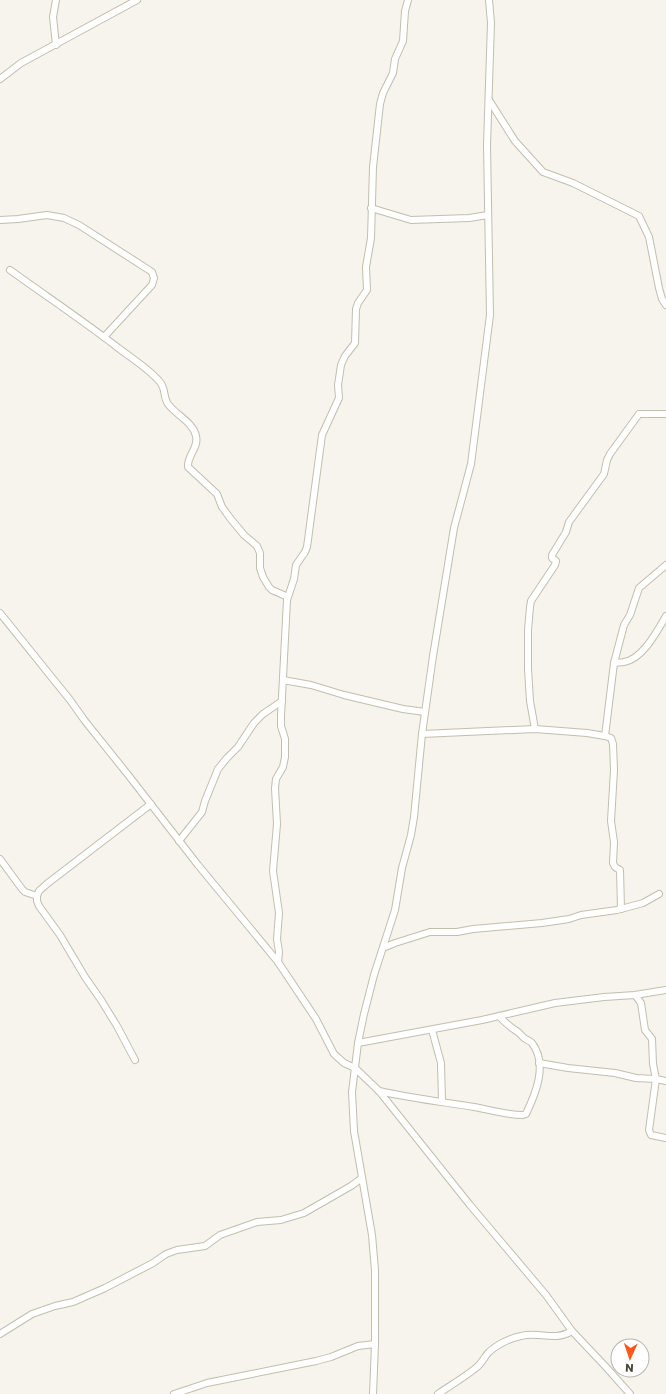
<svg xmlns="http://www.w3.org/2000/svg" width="666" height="1394" viewBox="0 0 666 1394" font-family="Poppins,sans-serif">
<rect width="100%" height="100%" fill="#f6f4ec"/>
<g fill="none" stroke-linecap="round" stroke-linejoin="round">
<defs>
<g id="minor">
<path d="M56,45L53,17L56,0"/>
<path d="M0,79L21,63L137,0"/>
<path d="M489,100L515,141L543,172L573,183L639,216L649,237L659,288L662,299L666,305"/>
<path d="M371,208L411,220L469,218L488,215"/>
<path d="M0,220L18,219L47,215L64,218L79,225L152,272L154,278L152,285L104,337"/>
<path d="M10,270C46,296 82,320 117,347C131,358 148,368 160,382C166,389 163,397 168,404C176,415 193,422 196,436C199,448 187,455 188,467L217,494L222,507L230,518L244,535L257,546L260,553V568L263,577L269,587L272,590L288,597"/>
<path d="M0,613L70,700L85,721L129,776L198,865L278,962L316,1019L334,1054L344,1063L355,1068L379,1091L470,1205L546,1295L572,1331L606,1367L630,1394"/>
<path d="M614,663C617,662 621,663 624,662C643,659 657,631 666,616"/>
<path d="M283,680L311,685L344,695L403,709L425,712"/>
<path d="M535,729L530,701L528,669V630L530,607L531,601L555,565L556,561L552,558V555L566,532L569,522L604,474L607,460L610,454L639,414H666"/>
<path d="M422,734L535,729L587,733L605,736L611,738L613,744L614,770L611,821L614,842L613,863L615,867L620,870L621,909"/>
<path d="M605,736L614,663L624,625L630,615L639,588L666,565"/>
<path d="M179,841L202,812L205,801L218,769L227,758L238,747L254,723L263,714L282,701"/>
<path d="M0,859L22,889L25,892L37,896"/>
<path d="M383,948L395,943L430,932H457L473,929L542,923L569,919L581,915L617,910L643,903L659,894"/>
<path d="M278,962L279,952L277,939L279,913L273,871L277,824L275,788L276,779L283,767L285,757V739L281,726V716L287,600L294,579L296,565L305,552L307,547L322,435L339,398L338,385L341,365L345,356L355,343L356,309L358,303L367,290L366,267L371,238L373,167L380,104L383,93L393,73L395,59L403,41L405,11L408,0"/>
<path d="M635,995L641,1003L645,1030L652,1039L653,1064L656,1079L666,1081"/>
<path d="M432,1030L441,1063L442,1101"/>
<path d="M358,1043L482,1020L555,1003L604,997L635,995L666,990"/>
<path d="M135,1060L117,1026L101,1000L85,977L60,935L39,906L37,901V896L39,891L48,883L151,804"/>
<path d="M539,1063L568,1068L615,1073L636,1078L656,1079L649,1130L651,1135L666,1138"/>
<path d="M379,1091C410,1098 443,1102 474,1107C491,1110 506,1115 523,1115L526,1114C536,1093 548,1064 532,1043C530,1041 527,1040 524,1038C522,1036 520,1034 518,1032C510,1027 505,1023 499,1016"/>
<path d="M0,1334L32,1314L55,1306L73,1302L105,1288L153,1263L166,1254L177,1250L205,1246L220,1235L257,1222L281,1220L304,1213L351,1186L362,1178"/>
<path d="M174,1394L207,1383L316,1361L331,1357L358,1346L375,1344"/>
<path d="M373,1394L375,1344V1270L372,1235L354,1131L352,1092L358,1043L364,1014L374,975L395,910L402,868L411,835L414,817L422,734L433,656L454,528L471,464L490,315L487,145L491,23L489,0"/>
<path d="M438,1394C451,1385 465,1377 477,1367C481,1364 484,1358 488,1353C496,1345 510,1338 521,1336C539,1331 554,1342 572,1331"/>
</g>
</defs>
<use href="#minor" stroke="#c3bead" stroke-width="8"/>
<use href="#minor" stroke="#fff" stroke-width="6"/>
</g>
<g transform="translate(630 1358) rotate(183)"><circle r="19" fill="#ffffff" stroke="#b7b5af"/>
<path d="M0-3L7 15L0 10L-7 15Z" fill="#ff591a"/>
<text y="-6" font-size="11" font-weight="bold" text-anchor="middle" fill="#4c4638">N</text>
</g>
</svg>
